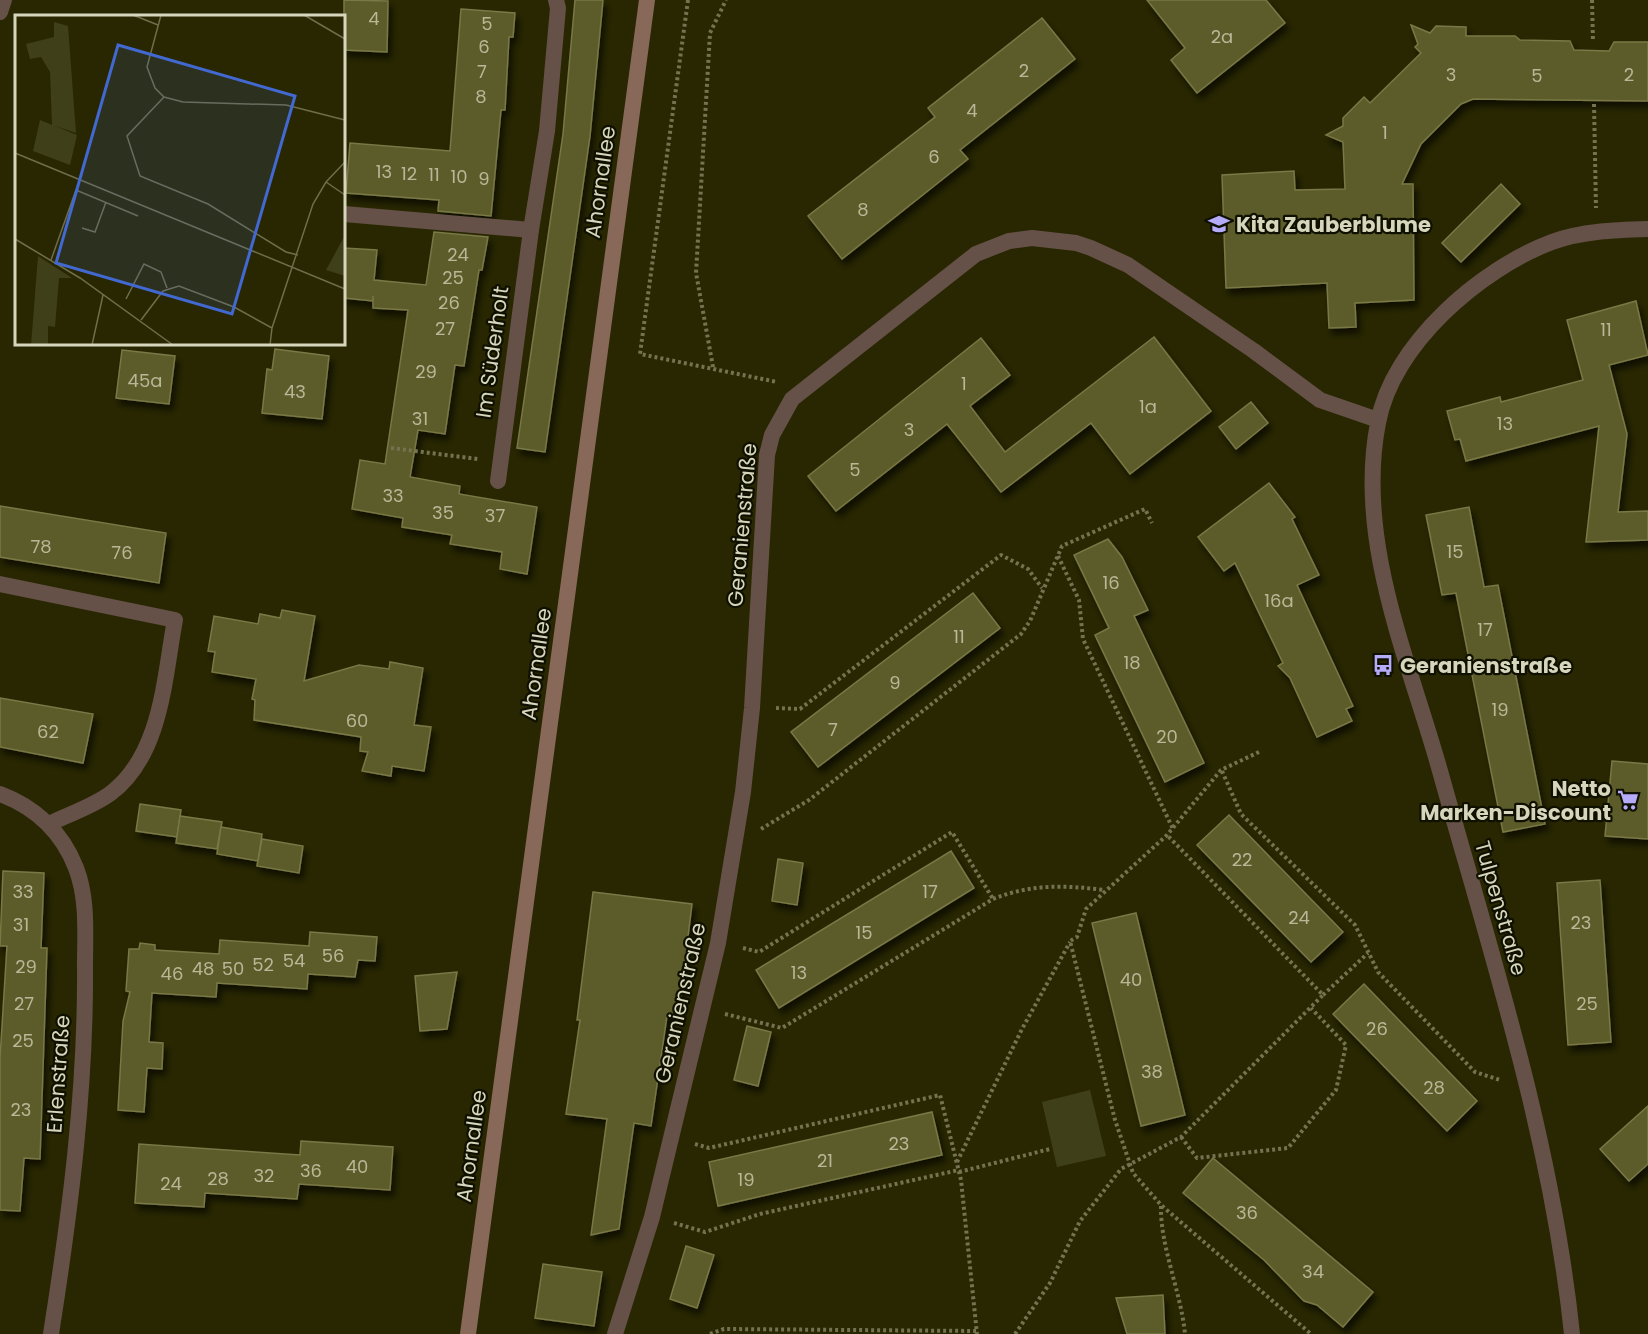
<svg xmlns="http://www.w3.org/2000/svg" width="1648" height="1334" viewBox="0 0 1648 1334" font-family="Poppins,sans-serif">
<defs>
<filter id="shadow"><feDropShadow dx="3.5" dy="6" stdDeviation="3" flood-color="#0009"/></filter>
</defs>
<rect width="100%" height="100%" fill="#282701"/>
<path fill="#3f3f19" d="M1090,1090L1106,1156L1057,1167L1042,1102Z"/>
<g fill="#5c5b29" stroke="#797846" stroke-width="1.5" filter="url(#shadow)">
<path d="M344,0L388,1L387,52L344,50Z"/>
<path d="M575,0H603L590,136L545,452L517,448L563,134Z"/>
<path d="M1147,0H1266L1285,23L1197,93L1171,60L1185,48Z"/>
<path d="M461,9L515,13L513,37H509L505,110H501L491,216L438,211L439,200L346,193L350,143L450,151Z"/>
<path d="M1042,18L1075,59L960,150L968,159L842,259L808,216L935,117L928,108Z"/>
<path d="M1411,25L1430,33L1436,26L1466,27V36H1515L1520,40L1570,41L1574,50L1609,51L1614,42H1648V101L1473,99L1461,104L1421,144L1402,184H1413L1414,300L1355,303L1356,327L1329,328L1327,283L1226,288L1222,175L1294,171L1295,190L1345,189L1343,142L1326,135L1343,126V118L1364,97L1370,103L1421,53L1415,47L1418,44Z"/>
<path d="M1501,184L1520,204L1461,262L1442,243Z"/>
<path d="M434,232L488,237L482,270H479L464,366L455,365L445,434L418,430L410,477L460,486L459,494L537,507L527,574L500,569L502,552L450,544L452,535L402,527L403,518L352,509L360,460L385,464L408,310L373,308V296V301L344,298V248L377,250L374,280L426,285Z"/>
<path d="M1636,301L1648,355L1609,365L1627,434L1618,512L1648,511V540L1586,542L1599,426L1466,461L1460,439L1455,440L1447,411L1500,397L1501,402L1583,380L1567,320Z"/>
<path d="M1154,337L1211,411L1130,474L1091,423L1001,492L947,424L836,511L808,476L981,338L1010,375L970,406L1005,452Z"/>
<path d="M275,349L329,356L322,419L262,413L267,369L272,370Z"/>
<path d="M122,350L175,356L169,404L116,398Z"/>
<path d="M1251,402L1268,423L1236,449L1219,427Z"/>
<path d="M1269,483L1295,517L1292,519L1319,575L1297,585L1353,706L1346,709L1352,721L1317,737L1290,678L1278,666L1283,663L1235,563L1224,571L1198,537Z"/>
<path d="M0,506L166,533L159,583L0,557Z"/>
<path d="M1469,507L1484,587L1498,585L1545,824L1503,832L1456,593L1442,595L1426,515Z"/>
<path d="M1108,539L1122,557L1148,610L1134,616L1204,763L1165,782L1095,635L1109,628L1074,555Z"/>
<path d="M973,593L1000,628L818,767L791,732Z"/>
<path d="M282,610L315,616L304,681L359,665L389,669L390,662L423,668L414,725L431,727L424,771L392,766L391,776L362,771L368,752L360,751L361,737L254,720L255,700L252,699L256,679L212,672L215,652L208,651L214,616L258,624L260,614L280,618Z"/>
<path d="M0,698L93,714L83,763L0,747Z"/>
<path d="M1612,761L1648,764V839L1605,836Z"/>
<path d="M140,804L181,810L177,837L136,831Z"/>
<path d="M1229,815L1343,932L1311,962L1197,845Z"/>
<path d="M180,816L222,822L217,849L176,843Z"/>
<path d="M221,827L262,834L258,861L217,854Z"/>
<path d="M262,839L303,846L299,873L257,866Z"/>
<path d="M951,851L974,888L779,1008L756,970Z"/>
<path d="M778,859L803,863L797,905L772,901Z"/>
<path d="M3,871L44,873L41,948H47L40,1159L24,1158L20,1211L0,1210V1058L7,946H0Z"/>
<path d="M1600,880L1611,1042L1568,1045L1557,883Z"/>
<path d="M593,892L692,904L678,1018L667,1016L651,1126L634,1123L619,1229L591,1235L607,1119L566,1114L580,1020H577Z"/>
<path d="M1136,913L1185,1115L1141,1126L1092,923Z"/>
<path d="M310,932L377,937L375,961L358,960L355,977L308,974L307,989L217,983L216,997L152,993L149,1042L163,1043L162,1069L147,1068L144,1112L118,1110L123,1021L130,992L126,991L129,949H139L140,943L155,945V950L219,954L220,940L309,946Z"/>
<path d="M457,972L447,1029L420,1031L415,976Z"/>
<path d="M1364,984L1477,1101L1447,1131L1333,1014Z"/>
<path d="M747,1026L771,1032L758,1086L734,1080Z"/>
<path d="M1648,1106V1164L1629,1181L1600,1149Z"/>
<path d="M932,1112L942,1155L718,1206L709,1162Z"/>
<path d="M301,1141L393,1147L390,1190L299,1184L297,1199L205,1193L204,1207L135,1203L139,1144L300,1155Z"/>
<path d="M1213,1158L1373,1292L1343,1327L1317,1305L1304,1301L1264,1260L1183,1193Z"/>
<path d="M686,1246L714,1255L697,1308L670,1299Z"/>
<path d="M543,1264L602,1272L594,1326L535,1318Z"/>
<path d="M1163,1295L1165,1334H1127L1116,1298Z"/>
</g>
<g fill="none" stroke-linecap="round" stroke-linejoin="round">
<g stroke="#737251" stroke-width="4" stroke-dasharray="3 3" stroke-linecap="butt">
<path d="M688,0L640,354L777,382"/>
<path d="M1592,0L1593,41"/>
<path d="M1594,104L1596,208"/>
<path d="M713,367L696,273L710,33L726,0"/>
<path d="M391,448L478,459"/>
<path d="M1058,556L1079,600L1083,639L1173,829"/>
<path d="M776,708L800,709L1001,555L1028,569L1042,588"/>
<path d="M1259,752L1221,770L1167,835L1086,909L1077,937L1070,941L1115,1120L1133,1173L1161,1205L1311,1334"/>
<path d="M1222,771L1241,814L1355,925L1378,972L1475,1072L1500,1080"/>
<path d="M761,829L809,800L1021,634L1030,621L1062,546L1145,509L1152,523"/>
<path d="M743,948L759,952L952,832L993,899"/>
<path d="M1323,995L1368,953"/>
<path d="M725,1014L782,1028L993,899C1031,884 1064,885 1104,890"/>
<path d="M1181,1137L1197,1158L1288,1148L1336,1090L1346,1045L1311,1008"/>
<path d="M695,1144L709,1148L940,1095L961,1180L977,1334"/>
<path d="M957,1162L1022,1029L1070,942"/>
<path d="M959,1172L1050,1149"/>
<path d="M1161,1206C1160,1246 1181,1292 1185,1334"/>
<path d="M674,1223L705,1232L760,1214L959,1170"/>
<path d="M710,1334L724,1329L977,1331"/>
<path d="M1015,1334L1050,1283L1080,1221L1121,1169L1181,1137L1323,995L1167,835"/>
</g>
<g stroke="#655147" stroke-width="16">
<path d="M0,12L4,0"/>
<path d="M344,214L531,230"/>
<path d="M498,481L531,230L547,131L558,8L556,0"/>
<path d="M0,584L175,620C164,678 162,754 111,793C94,806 69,814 49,824"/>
<path d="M0,794C35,807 62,832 76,868C88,899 85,933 85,967C86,1090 70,1213 51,1334"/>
<path d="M615,1334L652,1217L718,943L743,792L752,708L767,455L772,435L792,399L976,254L1009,241L1032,238L1076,243L1091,248L1128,265L1254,351L1320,400L1378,420"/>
<path d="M1572,1334C1552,1141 1492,957 1440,771C1409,660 1355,541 1378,423C1392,345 1480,269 1552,242C1582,231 1616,230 1648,229"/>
</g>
<path stroke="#886858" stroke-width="16" d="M468,1334L647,0"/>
</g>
<defs>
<symbol id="school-bare" viewBox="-9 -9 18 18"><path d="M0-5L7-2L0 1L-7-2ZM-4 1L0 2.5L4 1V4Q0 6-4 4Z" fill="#b4acf9" stroke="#101000" stroke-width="2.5" paint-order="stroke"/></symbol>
<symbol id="bus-bare" viewBox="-9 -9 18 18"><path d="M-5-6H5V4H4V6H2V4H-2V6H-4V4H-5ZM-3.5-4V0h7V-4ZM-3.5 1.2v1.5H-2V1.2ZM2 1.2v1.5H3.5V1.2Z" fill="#b4acf9" stroke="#101000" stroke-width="2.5" paint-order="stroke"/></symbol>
<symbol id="supermarket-bare" viewBox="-9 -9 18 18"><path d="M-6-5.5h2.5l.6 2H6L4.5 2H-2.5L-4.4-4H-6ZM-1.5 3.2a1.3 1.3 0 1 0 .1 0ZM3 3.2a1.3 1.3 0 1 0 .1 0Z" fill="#b4acf9" stroke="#101000" stroke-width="2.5" paint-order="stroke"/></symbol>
</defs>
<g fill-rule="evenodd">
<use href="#school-bare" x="1204" y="209" width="30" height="30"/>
<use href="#bus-bare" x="1368" y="650" width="30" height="30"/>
<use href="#supermarket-bare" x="1613" y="785" width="30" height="30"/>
</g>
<g text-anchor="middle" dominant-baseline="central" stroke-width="4.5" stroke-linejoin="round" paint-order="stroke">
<g font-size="18" fill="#b8b797">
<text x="374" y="18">4</text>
<text x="487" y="23">5</text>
<text x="1222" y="36">2a</text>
<text x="484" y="46">6</text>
<text x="1024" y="70">2</text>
<text x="482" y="71">7</text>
<text x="1451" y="74">3</text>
<text x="1629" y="74">2</text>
<text x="1537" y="75">5</text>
<text x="481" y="96">8</text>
<text x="972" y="110">4</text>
<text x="1385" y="132">1</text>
<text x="934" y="156">6</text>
<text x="384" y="171">13</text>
<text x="409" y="173">12</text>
<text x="434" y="174">11</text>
<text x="459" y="176">10</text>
<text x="484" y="178">9</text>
<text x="863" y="209">8</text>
<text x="458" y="254">24</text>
<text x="453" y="277">25</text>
<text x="449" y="302">26</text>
<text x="445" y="328">27</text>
<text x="1606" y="329">11</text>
<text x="426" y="371">29</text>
<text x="145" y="380">45a</text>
<text x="964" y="383">1</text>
<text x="295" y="391">43</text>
<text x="1148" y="406">1a</text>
<text x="420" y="418">31</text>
<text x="1505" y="423">13</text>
<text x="909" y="429">3</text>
<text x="855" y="469">5</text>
<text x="393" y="495">33</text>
<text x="443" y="512">35</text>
<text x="495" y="515">37</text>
<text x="41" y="546">78</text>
<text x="1455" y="551">15</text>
<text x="122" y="552">76</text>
<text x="1111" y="582">16</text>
<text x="1279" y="600">16a</text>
<text x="1485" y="629">17</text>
<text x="959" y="636">11</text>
<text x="1132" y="662">18</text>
<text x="895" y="682">9</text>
<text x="1500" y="709">19</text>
<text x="357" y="720">60</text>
<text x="833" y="729">7</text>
<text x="48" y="731">62</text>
<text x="1167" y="736">20</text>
<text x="1242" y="859">22</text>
<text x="23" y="891">33</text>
<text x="930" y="891">17</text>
<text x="1299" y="917">24</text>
<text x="1581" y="922">23</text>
<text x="21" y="924">31</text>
<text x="864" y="932">15</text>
<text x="333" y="955">56</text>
<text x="294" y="960">54</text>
<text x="263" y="964">52</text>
<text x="26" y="966">29</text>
<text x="203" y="968">48</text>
<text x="233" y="968">50</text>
<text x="799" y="972">13</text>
<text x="172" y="973">46</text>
<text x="1131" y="979">40</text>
<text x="24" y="1003">27</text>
<text x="1587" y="1003">25</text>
<text x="1377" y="1028">26</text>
<text x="23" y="1040">25</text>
<text x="1152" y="1071">38</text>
<text x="1434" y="1087">28</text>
<text x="21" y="1109">23</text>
<text x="899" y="1143">23</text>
<text x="825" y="1160">21</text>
<text x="357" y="1166">40</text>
<text x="311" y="1170">36</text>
<text x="264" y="1175">32</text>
<text x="218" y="1178">28</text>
<text x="746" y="1179">19</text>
<text x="171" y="1183">24</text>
<text x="1247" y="1212">36</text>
<text x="1313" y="1271">34</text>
</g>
<g font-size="21" fill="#d6d6bc" stroke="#101000">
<text transform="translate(600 182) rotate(-82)">Ahornallee</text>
<text transform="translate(492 352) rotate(-82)">Im Süderholt</text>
<text transform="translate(742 525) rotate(-85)">Geranienstraße</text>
<text transform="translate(536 664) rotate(-82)">Ahornallee</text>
<text transform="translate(1501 908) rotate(74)">Tulpenstraße</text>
<text transform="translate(680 1003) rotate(-77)">Geranienstraße</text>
<text transform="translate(58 1074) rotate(-86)">Erlenstraße</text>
<text transform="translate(471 1146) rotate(-82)">Ahornallee</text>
</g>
<g font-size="21" font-weight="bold" fill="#d6d6bc" stroke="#101000" text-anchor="start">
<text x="1236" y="224">Kita Zauberblume</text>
<text x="1400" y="665">Geranienstraße</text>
<text x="1611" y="788" text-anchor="end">Netto<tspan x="1611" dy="24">Marken-Discount</tspan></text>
</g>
</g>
<g transform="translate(15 15)">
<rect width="330" height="330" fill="#282701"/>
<path d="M39,7L53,11L61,118L37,110L35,57L26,42L15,44L11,29L39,22ZM25,105L62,120L55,150L18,136ZM330,220V261L311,255ZM23,241L57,263H44L40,312L33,311V330H16Z" fill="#3f3f19"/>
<path fill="none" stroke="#6e6d4c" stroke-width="1.5" d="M118,0L143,10M146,0L132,52L140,73L149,82L168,87L271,90L330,105M289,0L330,24M149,82L112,121L125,161L193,189L271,237L283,240M0,138L330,274M311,167L330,180M67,213L80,217L91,187M0,224L65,263L158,330M36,245L61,175L123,201M111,284L129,249L146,257L152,273M126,305L148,276L164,271L219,292L257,313M77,330L88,280M255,330L257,313L298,189L311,167L330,147"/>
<path fill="#4269d2" fill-opacity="0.15" stroke="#4269d2" stroke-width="3" d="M103,30L280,81L217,299L41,248Z"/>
<rect width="330" height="330" fill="none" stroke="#d6d6bc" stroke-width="3"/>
</g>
</svg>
